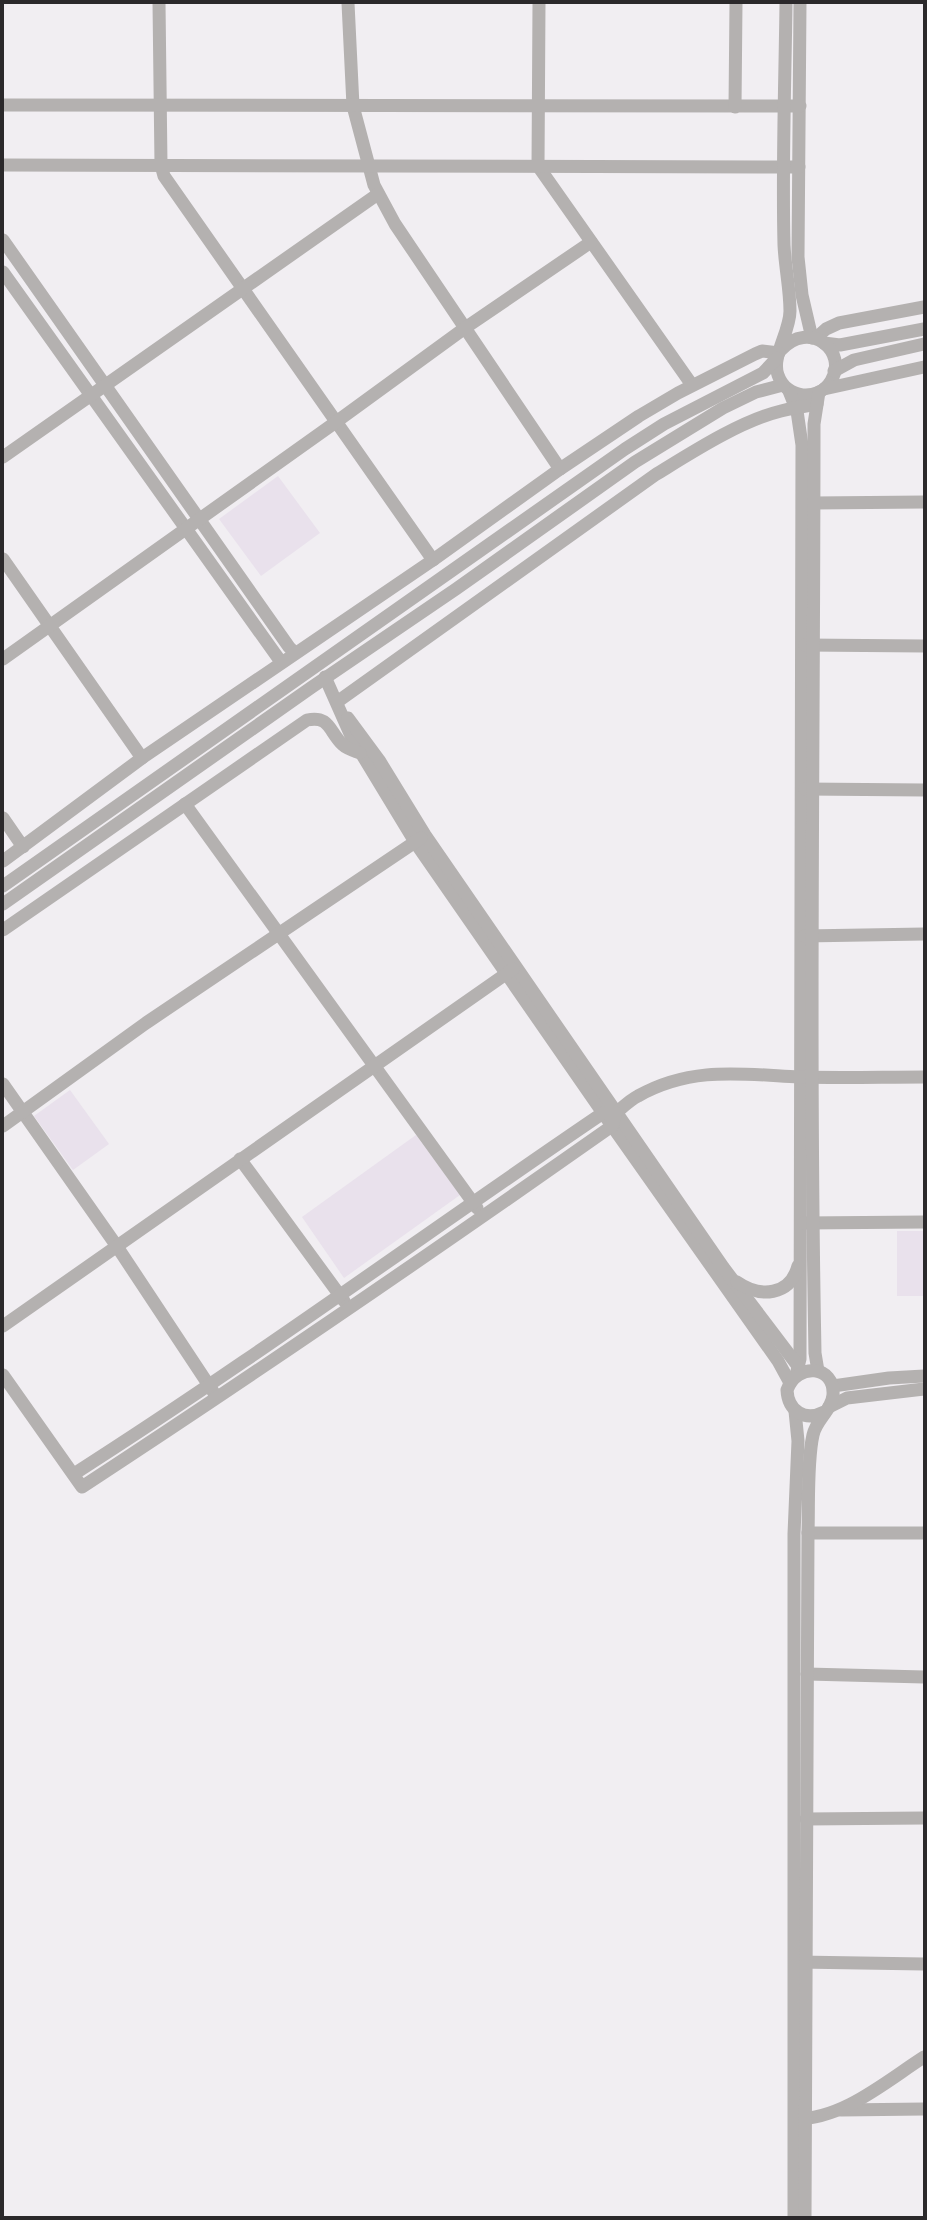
<svg xmlns="http://www.w3.org/2000/svg" width="927" height="2220" viewBox="0 0 927 2220" font-family="'Sofia Sans Condensed',sans-serif">
<rect width="100%" height="100%" fill="#f1eef2"/>
<g fill="#e9e1ec">
<path d="M278,476L320,533L261,576L219,519Z"/>
<path d="M70,1090L109,1144L73,1170L34,1116Z"/>
<path d="M416,1135L460,1195L344,1278L302,1217Z"/>
<rect x="897" y="1231" width="27" height="65"/>
</g>
<g fill="none" stroke-linecap="round" stroke-linejoin="round">
<g stroke="#b4b1b0" stroke-width="13">
<path d="M159,3L161,165L164,176L433,560"/>
<path d="M348,3L353,106L374,185L395,224L560,469"/>
<path d="M539,3L538,166L692,385"/>
<path d="M800,3L798,257L802,295L812,338"/>
<path d="M3,105L800,106"/>
<path d="M735,107L736,3"/>
<path d="M3,165L799,167"/>
<path d="M3,240L289,647L295,653"/>
<path d="M3,272L281,662"/>
<path d="M816,338L826,329L839,323L924,307"/>
<path d="M824,343L840,345L924,329"/>
<path d="M781,350C809,319 849,351 831,381C818,402 786,399 778,375C771,357 790,332 790,311C790,289 785,267 784,245C782,165 785,84 786,3"/>
<path d="M834,371L854,360L924,344"/>
<path d="M824,389L924,367"/>
<path d="M789,391L797,411L802,445L800,1359L796,1375"/>
<path d="M3,457L378,194"/>
<path d="M814,503L924,502"/>
<path d="M3,559L142,758"/>
<path d="M805,645L924,646"/>
<path d="M3,659L336,422L465,328L591,242"/>
<path d="M325,677L352,738L415,842L603,1113L778,1361L790,1383"/>
<path d="M337,702L655,475C691,453 740,421 781,411C793,408 805,406 817,404"/>
<path d="M348,718L379,760L425,835L723,1267L801,1370"/>
<path d="M805,789L924,790"/>
<path d="M185,804L477,1208"/>
<path d="M3,818L23,847"/>
<path d="M3,861L142,758L433,560L560,469L639,416L678,393L755,354L762,351L779,353"/>
<path d="M3,886L625,449L664,424L763,373L777,358"/>
<path d="M3,904L312,687L456,589L635,462L723,408L756,392L783,385"/>
<path d="M3,930L307,720C330,715 329,732 343,745C347,749 355,751 360,753"/>
<path d="M804,936L924,934"/>
<path d="M3,1084L116,1245L214,1393"/>
<path d="M616,1113C623,1107 630,1100 638,1096C691,1066 741,1074 799,1077C840,1078 882,1077 924,1077"/>
<path d="M3,1126L146,1023L421,838"/>
<path d="M240,1159L344,1301"/>
<path d="M804,1223L924,1222"/>
<path d="M737,1282C760,1298 790,1296 798,1266"/>
<path d="M3,1326L513,969"/>
<path d="M818,1371L815,1353C809,1043 814,733 814,424L819,392"/>
<path d="M3,1375L82,1487C261,1370 437,1249 612,1126L616,1113H603C426,1233 254,1359 74,1474"/>
<path d="M833,1386L889,1378L924,1376"/>
<path d="M829,1407L847,1398L924,1389"/>
<path d="M808,1533H924"/>
<path d="M807,1674L924,1677"/>
<path d="M806,1819L924,1818"/>
<path d="M798,1962L924,1964"/>
<path d="M841,2110L924,2109"/>
<path d="M796,2119C843,2119 885,2082 924,2057"/>
<path d="M794,2217V1534L798,1441L795,1411"/>
<path d="M805,2217L808,1533C809,1504 807,1462 813,1435C816,1420 832,1410 833,1395C835,1365 797,1362 787,1390C788,1411 805,1422 824,1412"/>
</g>
</g>
<rect width="927" height="2220" fill="none" stroke="#2b292b" stroke-width="8"/>
</svg>
